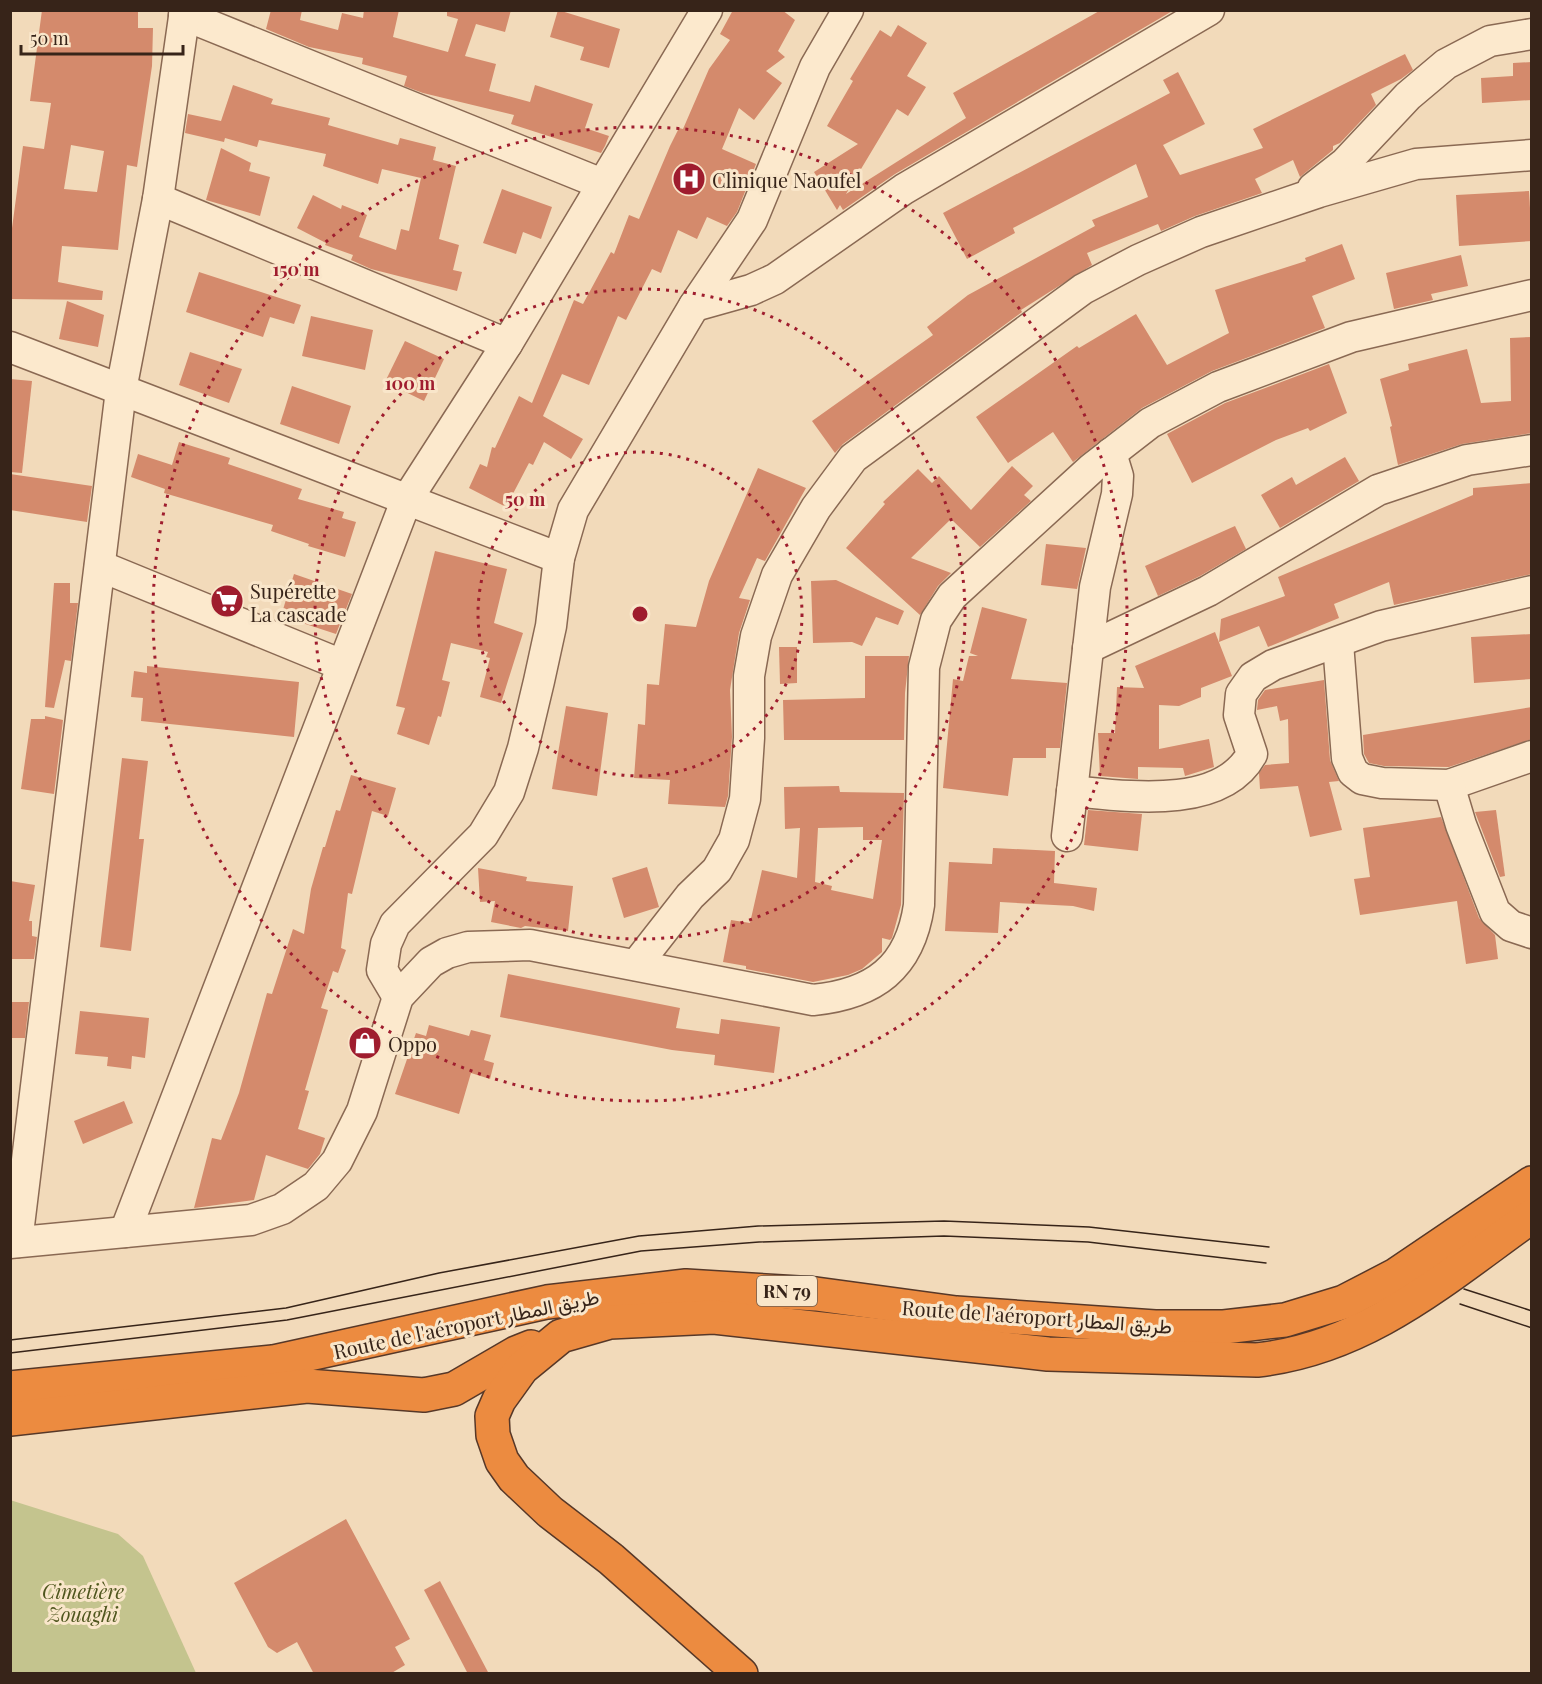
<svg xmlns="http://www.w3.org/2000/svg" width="1542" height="1684" viewBox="0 0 1542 1684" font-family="'Playfair Display',Vazirmatn,serif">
<rect width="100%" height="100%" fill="#f2daba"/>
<path fill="#c4c48e" d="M10,1500L118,1534L143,1556L196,1673H11Z"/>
<g fill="#d48a6c" fill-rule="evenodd">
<path d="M42,10H138V28H153L152,66L137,167L127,165L118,250L62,246L58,282L103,291L102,300L11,299L10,243L23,146L44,149L51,103L30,101ZM71,145L104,151L97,192L64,189Z"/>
<path d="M271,10H302L300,20L338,30L342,13L363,18L364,10H399L393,37L448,52L458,19L447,16V10H511L505,32L476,24L465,56L496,64L489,91L530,102L535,85L593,104L585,128L609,136L605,146L601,153L511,124L514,115L423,93L404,86L407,76L362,64L363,58L309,47L266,29Z"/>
<path d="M558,10L620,29L609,68L580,60L584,47L550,37Z"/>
<path d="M733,10H782L795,20L778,51L785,57L766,71L782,83L754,120L739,108L722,149L756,164L737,212L727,226L707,217L697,239L678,230L661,273L652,269L626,320L618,316L589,385L562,374L543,416L583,439L571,459L544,442L533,465L529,463L506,507L469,488L480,464L487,467L492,447L495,448L519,396L532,403L574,300L583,304L611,252L614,254L629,215L639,219L670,146L679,128L683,129L709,69L730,40L720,34Z"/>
<path d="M1101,10H1174L895,174L843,210L840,205L837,210L814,172L858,144L827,126L853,81L850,79L880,30L891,37L898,25L927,43L907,76L926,87L908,116L897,109L846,194L966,118L953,93Z"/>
<path d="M1405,54L1413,70L1401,79L1371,94L1376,105L1340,143L1333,146V150L1300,177L1293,160L1255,179L1262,193L1195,216L1161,231L1158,224L1087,253L1092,265L1021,310L1022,312L843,444L835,453L812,421L933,335L927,327L968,295L1095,226L1092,220L1148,197L1136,164L1013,228L1015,233L967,259L943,213L1170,93L1163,80L1178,72L1205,124L1163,145L1180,175L1263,148L1253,129Z"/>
<path d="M1532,62V100L1482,103L1481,78L1513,76V63Z"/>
<path d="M233,85L273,99L271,104L330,118L328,125L398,145L400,138L436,147L433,160L456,166L439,239L459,245L453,270L462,272L457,291L371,269L351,260L353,255L325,245L326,243L297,228L313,195L341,209L342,205L367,215L359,237L396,250L401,229L409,231L421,178L382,169L378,184L323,166L326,154L259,140L257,147L225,138L224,142L185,133L188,114L221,121Z"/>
<path d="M221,148L251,163L249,171L270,177L260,216L206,200Z"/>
<path d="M502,189L552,207L541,239L523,232L516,254L483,243Z"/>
<path d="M1529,191L1532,241L1459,246L1456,195Z"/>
<path d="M1342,244L1355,279L1312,296L1325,328L1212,371L1142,408L1073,462L1053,432L1008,463L976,417L1077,346L1079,348L1136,314L1167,365L1229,333L1215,290L1306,261L1305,258Z"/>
<path d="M1461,255L1468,286L1431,294L1433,300L1394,309L1386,273Z"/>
<path d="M199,272L301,305L294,324L270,317L263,337L186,312Z"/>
<path d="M67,301L104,315L98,347L59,339Z"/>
<path d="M311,316L373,330L365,370L302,356Z"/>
<path d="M1532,337V433L1462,444L1398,465L1390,427L1392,426L1380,379L1409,370L1408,364L1467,349L1481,403L1511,401L1510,338Z"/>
<path d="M405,341L444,359L424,401L385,382Z"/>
<path d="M190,352L242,369L229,403L179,385Z"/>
<path d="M1329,364L1347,413L1310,431L1308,428L1276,440L1192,483L1167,434L1225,403Z"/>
<path d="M10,379L32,381L22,473L10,472Z"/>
<path d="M292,386L351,406L339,444L280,424Z"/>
<path d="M179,442L230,458L228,464L302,489L298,499L344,512L342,518L356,522L345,557L308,546L309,544L271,531L273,525L164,493L165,489L131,477L138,454L172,465Z"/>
<path d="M1345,457L1359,481L1280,528L1261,495L1292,477L1296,485Z"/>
<path d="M1012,466L1033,486L1024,495L1031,501L980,547L951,519L911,558L951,573L938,586L920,615L846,548L885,504L883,502L918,469L932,483L939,476L971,510Z"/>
<path d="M758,468L806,488L765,561L757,558L739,598L750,600L739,633L730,690L732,737L728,796L725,807L668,804L670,780L634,778L638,724L645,725L647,684L659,685L665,624L696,627L709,581Z"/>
<path d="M10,474L92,486L87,522L10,510Z"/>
<path d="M1532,483V574L1394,605L1389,582L1334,604L1339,618L1268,647L1259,626L1219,642L1221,619L1285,596L1278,577L1473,495V488Z"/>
<path d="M1235,526L1246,549L1200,576L1158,596L1145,566Z"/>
<path d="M1046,544L1086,548L1077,589L1041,585Z"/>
<path d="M435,551L507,569L494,623L523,633L501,703L480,697L490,658L486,657L488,652L451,643L442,680L450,682L441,717L438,716L429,745L397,734L405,708L396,706Z"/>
<path d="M294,574L352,594L336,634L281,616Z"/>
<path d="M836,580L904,611L898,625L876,617L862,646L852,642L813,643L811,581Z"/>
<path d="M54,583H70V603H78L71,661L65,660L54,708L45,707Z"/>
<path d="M982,607L1027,619L1011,679L1067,683L1060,748H1046V758H1013L1008,796L943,788L953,679L963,681L969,656H978L970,653Z"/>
<path d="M1215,632L1232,676L1201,688V697L1179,706L1159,705V749L1209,739L1214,767L1185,776L1183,768L1138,767V779L1100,776L1098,733H1115L1117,687L1144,688L1135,666Z"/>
<path d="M1532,634V679L1474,683L1471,637Z"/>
<path d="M779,647H797V683L780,684Z"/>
<path d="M865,656H909L905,693L904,740H784L783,700L865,698Z"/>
<path d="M147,666L299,682L294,737L141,721L143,698L131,697L134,671L147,673Z"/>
<path d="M1324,680L1330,760L1339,781L1329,782L1342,830L1310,837L1298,786L1260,789L1259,773L1265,765L1289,763L1288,719L1280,721L1277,706L1257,710L1258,700L1265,690Z"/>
<path d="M566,706L608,713L597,796L552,789Z"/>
<path d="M1532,707V739L1449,767L1384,766L1369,763L1364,754L1363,735Z"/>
<path d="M45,716L63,720L54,794L21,789L31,719H45Z"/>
<path d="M122,758L148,761L139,839H144L131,951L100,947Z"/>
<path d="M351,775L396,788L388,816L372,811L352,894L348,893L341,948L346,950L338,973L333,971L321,1008L328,1010L305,1090L309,1091L298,1129L325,1138L320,1154L308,1169L266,1155L254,1200L194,1208L212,1138L221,1140L239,1093L267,993L272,994L293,929L304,934L311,889L323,847H325L336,810L340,811Z"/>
<path d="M839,786L840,792L904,793L901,905L892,938L890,940L882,938V952L862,969L848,975L813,982L746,969V966L723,962L731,920L750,923L762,870L797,878L800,828L785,829L784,787ZM863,827V840H882L873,899L831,890L832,886L815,882L818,828Z"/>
<path d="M1088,810L1142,814L1138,851L1084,845Z"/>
<path d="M1496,810L1505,876L1500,877L1475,812Z"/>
<path d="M1441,817L1479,918L1495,935L1498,959L1466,964L1457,901L1360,915L1354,879L1370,877L1363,828Z"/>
<path d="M993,848L1055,851L1054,883L1097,888L1094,911L1073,906L1000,902L998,933L945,931L949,862L992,864Z"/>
<path d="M647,867L659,907L624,918L612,878Z"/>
<path d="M478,868L527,877L526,881L573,886L568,931L525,926L521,928L491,922L495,901L480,902Z"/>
<path d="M10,881L35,885L29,921H32V936L37,937L34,959H10Z"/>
<path d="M508,974L680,1008L676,1028L719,1034L721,1019L780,1027L774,1073L714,1065L715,1055L672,1050L500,1017Z"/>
<path d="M10,1002H29L25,1038H10Z"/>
<path d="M80,1011L149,1018L145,1058L132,1056L131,1069L107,1066L108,1057L75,1054Z"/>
<path d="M429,1025L469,1036L471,1030L491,1035L484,1060L494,1063L490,1079L471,1073L459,1114L395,1094L416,1033L426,1036Z"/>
<path d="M124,1101L133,1123L83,1144L74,1121Z"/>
<path d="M346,1519L410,1639L395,1647L405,1665L390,1674H314L297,1642L277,1653L268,1647L234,1583Z"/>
<path d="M440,1581L489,1674H468L424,1590Z"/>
</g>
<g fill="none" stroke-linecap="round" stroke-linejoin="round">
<defs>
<g id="minor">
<path d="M184,15L602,184"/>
<path d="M1313,188L1345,163L1408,96L1446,64L1490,41L1532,34"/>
<path d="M158,199L507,344"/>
<path d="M694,306L751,290L775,279L904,189L1209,10"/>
<path d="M10,347L559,558"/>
<path d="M100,566L342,665"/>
<path d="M1338,643L1347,758L1353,772L1362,779L1382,783L1449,785L1532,756"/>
<path d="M1088,648L1208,591L1378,490L1467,460L1532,450"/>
<path d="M1449,785L1461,825L1495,912L1511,926L1532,933"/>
<path d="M1072,791C1125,796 1221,811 1252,754L1239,715L1241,694L1253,677L1273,665L1381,626L1532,591"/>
<path d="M1067,836L1095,587L1117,494L1118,476L1111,453"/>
<path d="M636,965L690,896L717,870L734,840L745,799L749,738V676L756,636L777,575L816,508L853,458L1083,289L1138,260L1201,232L1319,192L1416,164L1532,155"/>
<path d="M398,997L382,970L386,944L395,924L483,835L509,792L523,748L539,681L551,626L559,558L573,510L694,306L752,220L815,67L848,10"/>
<path d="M125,1232L406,501L507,344L707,10"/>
<path d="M17,1242L121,390L158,199L185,10"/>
<path d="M10,1243L251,1220L282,1209L316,1186L337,1161L362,1111L398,997L431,962L447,953L468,947L530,945L813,1000C874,994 910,968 919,905L924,667L936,620L952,596L1092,468L1150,423L1218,387L1351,337L1532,295"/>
</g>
<g id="highway">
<path d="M10,1388L273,1362L547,1302L686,1286L816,1294L956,1313L1155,1327H1224L1285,1320L1344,1302L1396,1275L1532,1183"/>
<path d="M10,1419L307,1386L424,1395L454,1389L516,1353L531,1347"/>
<path d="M741,1674L611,1559L550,1512L514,1478L502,1461L493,1435L492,1416L499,1400L522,1368L561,1336L610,1322L714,1317L1048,1354L1257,1360C1367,1348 1445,1278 1532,1216"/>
</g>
</defs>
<use href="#minor" stroke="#8a6953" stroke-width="33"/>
<use href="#highway" stroke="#573828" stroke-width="36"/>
<use href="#minor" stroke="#fce9cd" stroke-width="30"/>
<use href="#highway" stroke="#ec8b40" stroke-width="33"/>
<g stroke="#372419" stroke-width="1.5">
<path d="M1464,1289L1532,1311"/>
<path d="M1460,1304L1532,1328"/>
<path d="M10,1340L286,1308L439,1273L639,1236L758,1226L944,1221L1089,1227L1269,1247"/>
<path d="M10,1353L287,1320L641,1251L759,1242L944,1236L1088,1242L1266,1263"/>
</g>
</g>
<g fill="none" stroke="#9f1d2e" stroke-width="3" stroke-dasharray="3 6">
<circle cx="640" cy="614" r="162"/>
<circle cx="640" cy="614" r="325"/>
<circle cx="640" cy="614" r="487"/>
</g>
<defs>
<symbol id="hospital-disc" viewBox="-11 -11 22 22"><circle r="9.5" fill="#9f1d2e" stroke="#f9e6ca"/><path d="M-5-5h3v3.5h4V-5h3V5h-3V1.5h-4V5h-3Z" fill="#fff"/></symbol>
<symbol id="supermarket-disc" viewBox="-11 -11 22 22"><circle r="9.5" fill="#9f1d2e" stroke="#f9e6ca"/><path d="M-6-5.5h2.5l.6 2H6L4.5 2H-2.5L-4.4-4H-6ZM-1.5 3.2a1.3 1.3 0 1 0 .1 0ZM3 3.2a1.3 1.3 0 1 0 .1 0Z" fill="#fff"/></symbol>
<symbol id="shop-disc" viewBox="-11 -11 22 22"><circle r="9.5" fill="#9f1d2e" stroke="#f9e6ca"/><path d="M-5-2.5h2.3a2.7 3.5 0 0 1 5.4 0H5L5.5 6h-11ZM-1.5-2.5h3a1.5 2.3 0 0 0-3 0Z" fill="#fff"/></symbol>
</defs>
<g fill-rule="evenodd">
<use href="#hospital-disc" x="670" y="160" width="38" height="38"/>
<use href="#supermarket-disc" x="208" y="582" width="38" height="38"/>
<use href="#shop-disc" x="346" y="1024" width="38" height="38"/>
</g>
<g text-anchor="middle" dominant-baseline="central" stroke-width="6" stroke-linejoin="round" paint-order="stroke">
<rect fill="#f9e6ca" stroke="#715e4e" stroke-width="1.5" x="757" y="1276" width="60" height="30" rx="4.5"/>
<g font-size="18" font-weight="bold" fill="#372419">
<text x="787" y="1291">RN 79</text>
</g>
<g font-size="20" fill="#372419" stroke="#f9e6ca" text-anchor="start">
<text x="712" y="179">Clinique Naoufel</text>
<text x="250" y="590">Supérette<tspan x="250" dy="23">La cascade</tspan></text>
<text x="388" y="1043">Oppo</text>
</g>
<g font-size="20" fill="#372419" stroke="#f9e6ca">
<text transform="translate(1037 1316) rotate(4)">Route de l'aéroport طريق المطار</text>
<text transform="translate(466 1323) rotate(-12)">Route de l'aéroport طريق المطار</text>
</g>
<g font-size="20" font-style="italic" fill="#4f561e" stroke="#f9e6ca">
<text x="83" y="1590">Cimetière<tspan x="83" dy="23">Zouaghi</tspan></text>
</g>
</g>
<circle cx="640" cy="614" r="9" fill="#9f1d2e" stroke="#f9e6ca" stroke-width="3"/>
<g font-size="18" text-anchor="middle" font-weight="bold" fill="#9f1d2e" stroke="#f9e6ca" stroke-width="6" stroke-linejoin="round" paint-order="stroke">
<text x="296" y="276">150 m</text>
<text x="410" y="390">100 m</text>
<text x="525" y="506">50 m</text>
</g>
<rect width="1542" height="1684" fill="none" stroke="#372419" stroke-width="24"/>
<path d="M21 45v9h162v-9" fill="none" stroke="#372419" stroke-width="3"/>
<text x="30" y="45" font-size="18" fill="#372419" stroke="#f9e6ca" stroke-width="4.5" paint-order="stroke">50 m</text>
</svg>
